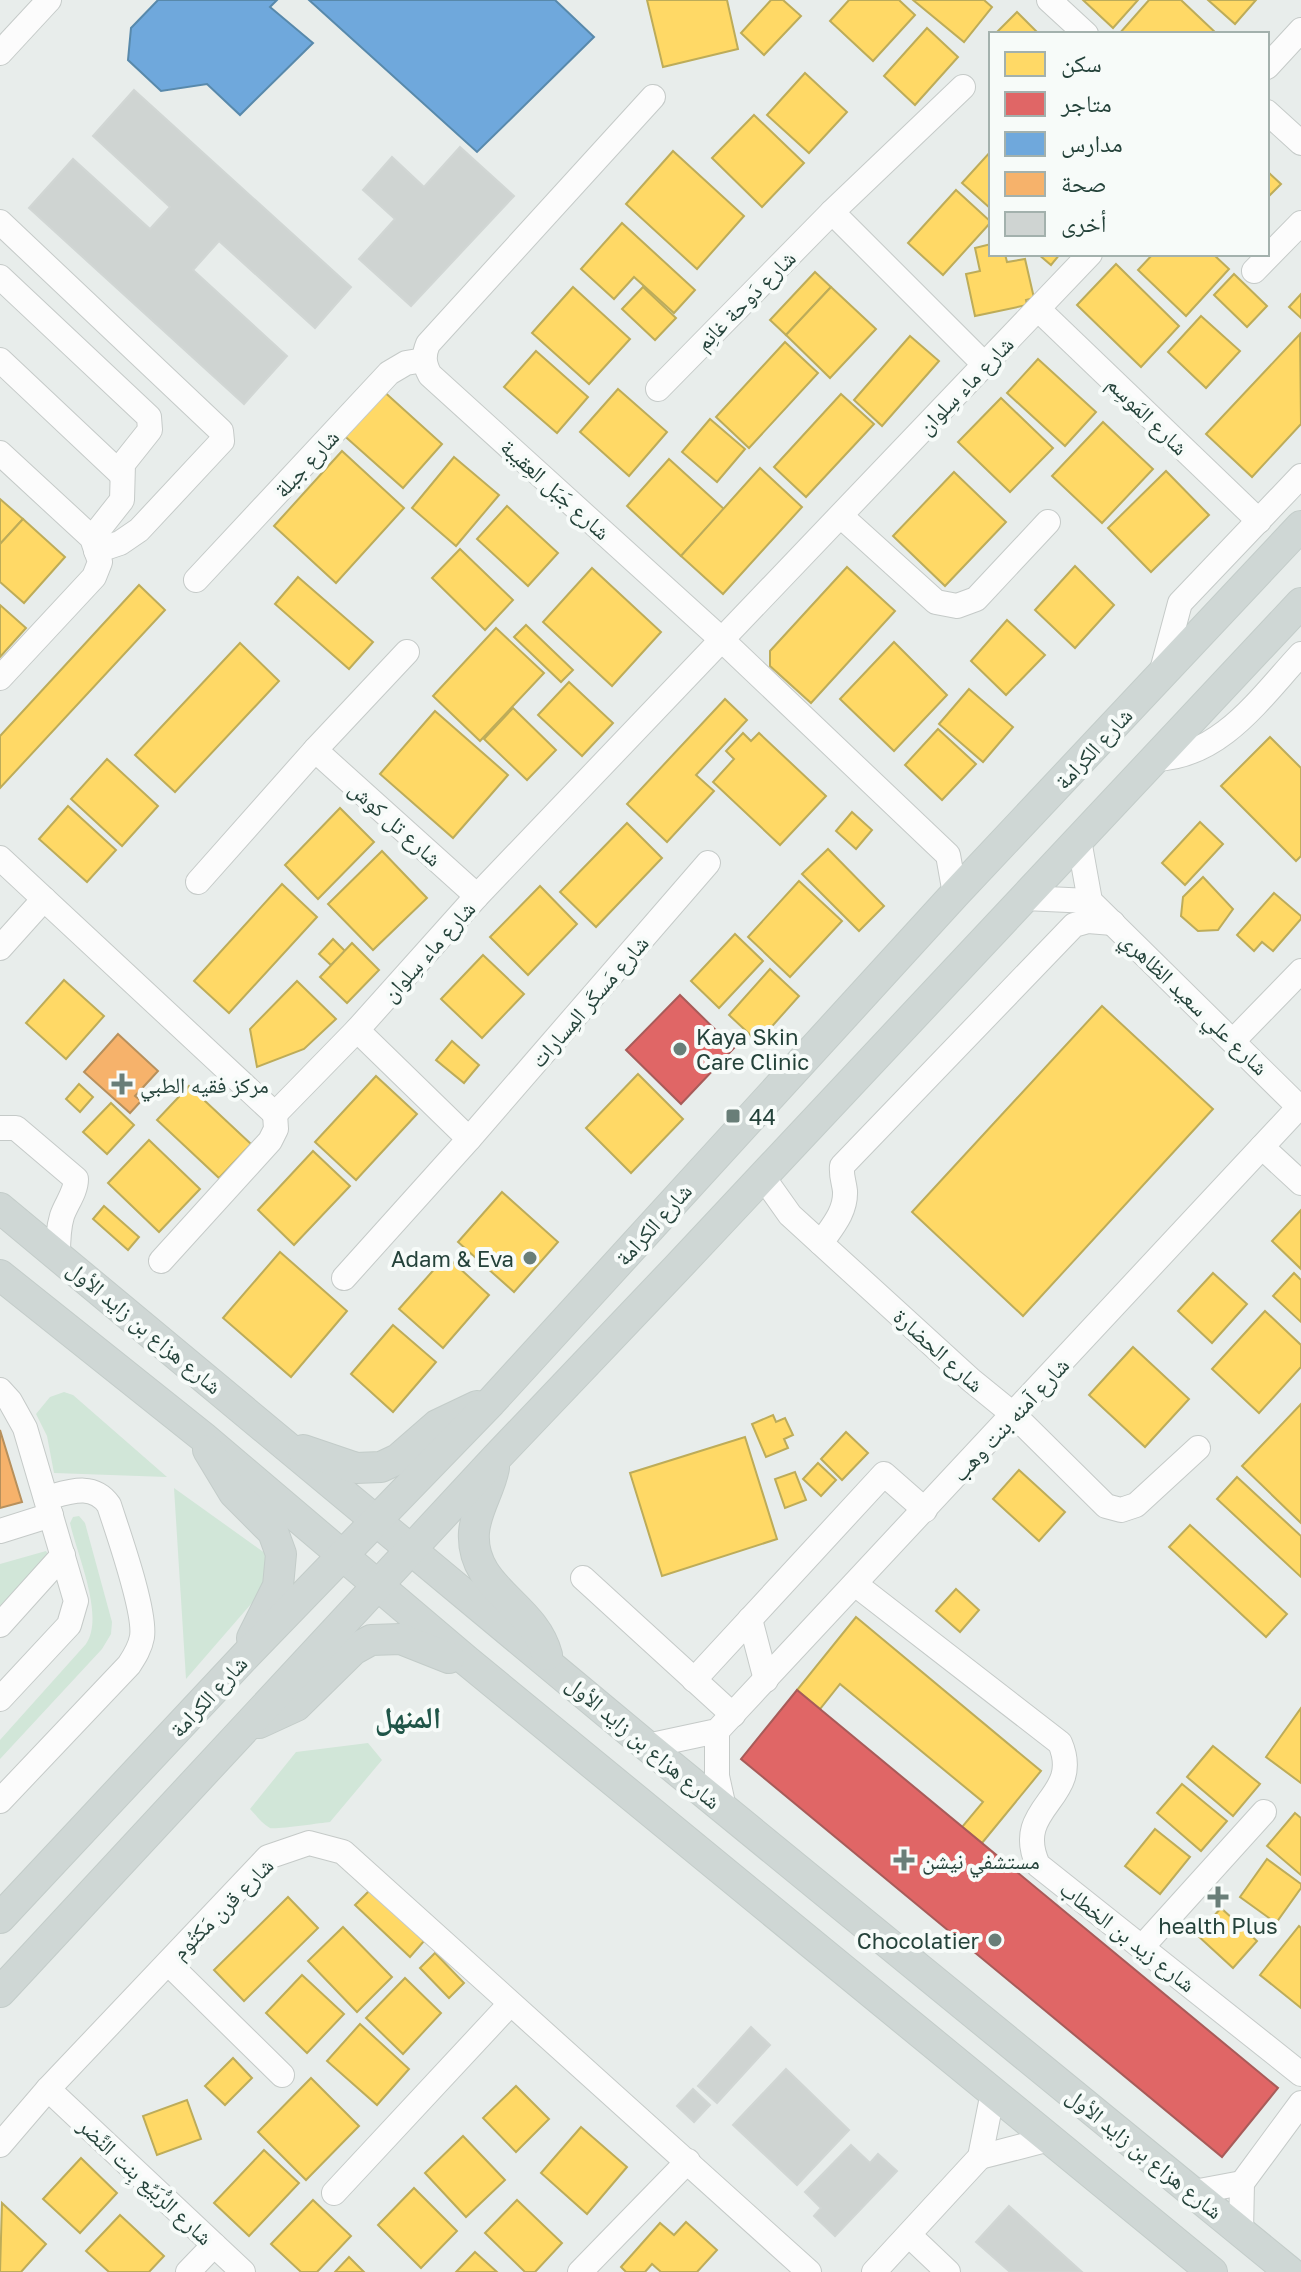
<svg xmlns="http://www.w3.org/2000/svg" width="1301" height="2272" viewBox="0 0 1301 2272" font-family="'Golos Text','Noto Naskh Arabic',sans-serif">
<rect width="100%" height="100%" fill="#e8edeb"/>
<g fill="#d1e6d8">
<path d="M64,1392L73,1395L167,1477L54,1473L47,1436L36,1414L50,1397Z"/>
<path d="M174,1488L269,1556L271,1581L186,1679Z"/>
<path d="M79,1516L85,1523L112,1622L111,1634L102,1649L0,1759V1740L86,1644C105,1616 77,1555 70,1523L73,1517Z"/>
<path d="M46,1551L48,1554L0,1607V1564Z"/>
<path d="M368,1743L382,1760L330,1822C320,1823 274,1830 270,1828C262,1824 256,1815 250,1809L296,1752Z"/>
</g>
<g fill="#ffd966" stroke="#bdac59" stroke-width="2">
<path d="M647,0H727L738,49L663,67Z"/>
<path d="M771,0H783L801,16L764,55L741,33Z"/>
<path d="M849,0H899L915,15L873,61L830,21Z"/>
<path d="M913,0H984L992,7L964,42Z"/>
<path d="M1083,0H1138L1113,28Z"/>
<path d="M1149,0H1181L1217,34H1119Z"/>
<path d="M1208,0H1256L1235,24Z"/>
<path d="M1017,12L1039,34H995Z"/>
<path d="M927,28L958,57L915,105L884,76Z"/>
<path d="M805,73L847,112L809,153L767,115Z"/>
<path d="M754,115L804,163L762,207L712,158Z"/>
<path d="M673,151L744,216L697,269L626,204Z"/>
<path d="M991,151V209L962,183Z"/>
<path d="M1267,171L1281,184L1267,198Z"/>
<path d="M956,190L991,222L943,275L908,243Z"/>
<path d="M622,223L695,290L674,313L634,277L614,299L581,269Z"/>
<path d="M991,244V254H1005L1007,262L1025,259L1034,298L1026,300L1027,305L975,316L966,274L980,271L975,248Z"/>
<path d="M1038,254H1060L1051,265Z"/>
<path d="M1153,254H1213L1229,269L1186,316L1138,270Z"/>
<path d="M1116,264L1179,326L1141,367L1077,305Z"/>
<path d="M815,272L831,287L786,335L770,320Z"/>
<path d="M1234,274L1267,306L1247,327L1214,295Z"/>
<path d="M573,287L630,339L589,384L532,333Z"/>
<path d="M643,287L676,318L655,340L622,309Z"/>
<path d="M831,287L876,329L830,378L786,335Z"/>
<path d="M1301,294V318L1289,307Z"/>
<path d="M1201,316L1240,351L1206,388L1168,352Z"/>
<path d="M1300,334L1301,424L1252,477L1206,434Z"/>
<path d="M910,336L939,361L882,426L854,400Z"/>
<path d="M785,342L818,373L749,448L716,417Z"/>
<path d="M536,351L588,397L557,433L504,387Z"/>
<path d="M1038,359L1096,412L1065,446L1007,393Z"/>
<path d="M380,388L442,444L403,488L340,432Z"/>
<path d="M618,389L667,432L629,476L580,432Z"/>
<path d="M841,394L874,424L806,497L774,467Z"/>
<path d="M1001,398L1053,448L1010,492L958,442Z"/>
<path d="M710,419L745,449L717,482L682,452Z"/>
<path d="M1103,422L1153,469L1102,523L1052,476Z"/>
<path d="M342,451L404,508L336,583L274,526Z"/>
<path d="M454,457L499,495L456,546L412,508Z"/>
<path d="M669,459L724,509L681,556L627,506Z"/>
<path d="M760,468L802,507L723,594L681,556Z"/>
<path d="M1166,471L1209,515L1151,572L1108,528Z"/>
<path d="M954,472L1006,522L945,586L893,536Z"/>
<path d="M0,499L23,519L0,544Z"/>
<path d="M507,506L558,553L528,586L477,539Z"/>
<path d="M23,519L65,557L24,603L0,582V544Z"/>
<path d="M460,549L513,600L485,630L432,578Z"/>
<path d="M1075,566L1114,605L1075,648L1035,610Z"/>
<path d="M847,567L895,611L811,703L770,666V651Z"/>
<path d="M592,568L661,632L612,686L543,622Z"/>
<path d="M298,577L373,642L349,669L275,604Z"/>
<path d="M139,585L165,610L0,788V736Z"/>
<path d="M0,605L26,628L0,657Z"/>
<path d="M1007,620L1045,655L1006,695L971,661Z"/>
<path d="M526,625L573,670L561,682L514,637Z"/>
<path d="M496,628L544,673L480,741L433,696Z"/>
<path d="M894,642L947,695L894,751L840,699Z"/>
<path d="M240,643L279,681L175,792L135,755Z"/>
<path d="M569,682L613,723L582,756L538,715Z"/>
<path d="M969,689L1013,727L983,762L939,724Z"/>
<path d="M725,699L747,720L696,775L714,791L667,842L627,804Z"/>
<path d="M513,708L556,750L527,780L484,739Z"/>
<path d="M435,711L508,775L453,838L380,774Z"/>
<path d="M938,729L976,764L942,800L905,765Z"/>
<path d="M743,733L751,741L759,733L826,796L780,845L713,782L734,759L726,751Z"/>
<path d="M1270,737L1301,768V856L1296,861L1221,786Z"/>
<path d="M107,759L158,806L122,846L71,799Z"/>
<path d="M68,806L116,850L87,882L39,839Z"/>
<path d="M340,808L374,842L318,899L285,865Z"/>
<path d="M852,812L872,830L856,849L836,831Z"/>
<path d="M1200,822L1223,844L1185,885L1162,863Z"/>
<path d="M627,823L662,858L596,927L560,892Z"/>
<path d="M828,849L884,906L859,931L802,874Z"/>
<path d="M382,851L427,898L373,950L328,904Z"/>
<path d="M1203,877L1233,909L1218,930L1198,931L1181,916L1183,897Z"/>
<path d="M799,881L842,921L790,977L748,937Z"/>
<path d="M282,884L317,917L229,1013L194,981Z"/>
<path d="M540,886L577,924L528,975L490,937Z"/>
<path d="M1274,893L1301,916V919L1273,951L1262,942L1254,951L1237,935Z"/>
<path d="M735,934L763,961L719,1008L691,981Z"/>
<path d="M333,939L345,951L331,965L319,954Z"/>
<path d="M352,943L379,970L347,1003L320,977Z"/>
<path d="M483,955L524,994L482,1038L441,999Z"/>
<path d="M770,969L799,996L758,1042L729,1015Z"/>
<path d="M64,980L104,1016L66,1059L26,1023Z"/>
<path d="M297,981L336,1019L304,1049L257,1067L250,1029Z"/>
<path d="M1102,1006L1213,1109L1023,1316L912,1212Z"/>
<path d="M452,1041L479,1065L464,1083L436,1060Z"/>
<path d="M638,1074L683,1119L631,1173L586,1128Z"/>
<path d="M376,1076L417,1114L356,1180L315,1142Z"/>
<path d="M79,1084L93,1097L80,1112L66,1099Z"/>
<path d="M189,1086L251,1144L219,1178L157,1120Z"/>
<path d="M111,1103L134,1125L107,1154L83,1132Z"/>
<path d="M149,1140L200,1189L159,1232L108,1183Z"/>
<path d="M313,1151L350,1186L294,1245L258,1210Z"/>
<path d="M502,1192L558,1242L514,1292L458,1242Z"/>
<path d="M104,1206L139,1237L128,1250L93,1219Z"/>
<path d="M1301,1210V1269L1272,1241Z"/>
<path d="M280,1252L347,1311L291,1377L223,1318Z"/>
<path d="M446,1256L489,1295L443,1348L399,1309Z"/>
<path d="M1213,1273L1247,1304L1212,1343L1178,1311Z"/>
<path d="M1294,1273L1301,1280V1322L1273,1296Z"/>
<path d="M1265,1311L1301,1345V1367L1259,1413L1212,1369Z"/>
<path d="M393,1325L436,1362L393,1412L351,1374Z"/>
<path d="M1133,1347L1189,1399L1145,1447L1089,1395Z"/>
<path d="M1301,1404V1523L1242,1466Z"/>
<path d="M773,1415L776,1422L785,1418L793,1435L784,1439L788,1448L766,1457L752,1424Z"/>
<path d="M846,1432L868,1453L842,1480L821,1459Z"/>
<path d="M745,1437L777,1539L662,1576L630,1473Z"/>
<path d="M818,1463L836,1480L821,1496L803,1479Z"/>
<path d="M1019,1470L1065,1512L1039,1541L993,1499Z"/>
<path d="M795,1472L806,1500L785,1508L775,1479Z"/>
<path d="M1237,1477L1301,1536V1577L1217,1499Z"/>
<path d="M1190,1525L1287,1614L1266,1637L1169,1547Z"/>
<path d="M956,1589L979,1610L960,1632L936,1611Z"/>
<path d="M856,1617L1041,1771L982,1843L962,1827L983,1802L840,1684L820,1709L797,1690Z"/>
<path d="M1301,1708V1783L1266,1757Z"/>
<path d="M1213,1746L1260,1784L1233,1816L1187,1777Z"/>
<path d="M1182,1784L1227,1821L1201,1851L1157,1813Z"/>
<path d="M1295,1813L1301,1818V1875L1267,1846Z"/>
<path d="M1155,1829L1190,1857L1160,1894L1125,1866Z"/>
<path d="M1267,1859L1301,1884V1888L1276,1923L1240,1897Z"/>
<path d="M370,1890L424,1941L410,1957L355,1905Z"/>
<path d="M288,1897L318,1928L244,2001L214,1970Z"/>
<path d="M1221,1908L1257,1941L1233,1968L1197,1935Z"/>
<path d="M1299,1926L1301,1928V2008L1260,1975Z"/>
<path d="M343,1927L392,1977L357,2012L308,1961Z"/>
<path d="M435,1953L464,1983L449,1998L420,1968Z"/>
<path d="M302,1975L344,2014L307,2053L266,2013Z"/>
<path d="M405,1978L441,2013L403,2054L366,2018Z"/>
<path d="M360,2024L409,2069L377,2105L327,2061Z"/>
<path d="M233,2058L252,2078L225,2105L205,2086Z"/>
<path d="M311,2078L359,2126L306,2180L258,2132Z"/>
<path d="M516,2086L549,2119L516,2152L483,2118Z"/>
<path d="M187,2100L201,2139L157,2155L143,2116Z"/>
<path d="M581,2127L627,2167L587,2214L541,2173Z"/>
<path d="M463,2136L505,2180L466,2217L425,2173Z"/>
<path d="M264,2150L299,2183L249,2236L214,2203Z"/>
<path d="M81,2158L117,2193L80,2233L43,2199Z"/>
<path d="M414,2188L457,2231L421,2268L378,2225Z"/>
<path d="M313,2200L351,2236L317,2272H301L271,2244Z"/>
<path d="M517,2200L562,2243L535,2272H525L485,2233Z"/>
<path d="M2,2203L46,2244L21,2272H0Z"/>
<path d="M120,2215L164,2256L149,2272H109L86,2251Z"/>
<path d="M686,2222L717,2250L697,2272H661L652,2264L645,2272H626L621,2267L660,2223L674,2235Z"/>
<path d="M475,2252L497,2272H456Z"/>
<path d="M349,2257L364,2272H335Z"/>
</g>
<g fill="#e06666" stroke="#a85b59" stroke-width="2">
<path d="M680,995L734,1048L681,1104L626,1050Z"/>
<path d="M797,1690L1278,2088L1222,2157L741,1759Z"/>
</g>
<g fill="#6fa8dc" stroke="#5889ab" stroke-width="2">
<path d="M158,0H277L270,7L313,43L240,115L207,84L161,91L128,60L131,28Z"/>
<path d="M309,0H555L594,37L477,152Z"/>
</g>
<g fill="#f6b26b" stroke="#b7905c" stroke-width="2">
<path d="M118,1034L158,1071L135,1096L141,1101L130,1113L84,1072Z"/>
<path d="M0,1430L22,1502L0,1508Z"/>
</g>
<g fill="#cfd4d2" stroke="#d1d6d4" stroke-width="2">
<path d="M134,90L351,287L315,328L219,241L193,270L287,356L244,404L29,208L73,159L150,229L170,207L93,136Z"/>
<path d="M460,147L514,196L411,306L359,259L395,219L363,190L392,157L424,187Z"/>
<path d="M751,2027L770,2045L717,2103L698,2086Z"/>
<path d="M786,2069L849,2130L797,2185L733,2125Z"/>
<path d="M693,2089L710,2105L694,2122L677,2106Z"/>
<path d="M851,2145L870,2163L878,2154L897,2171L835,2236L814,2216L821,2208L805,2192Z"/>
<path d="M1009,2206L1082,2272H1010L976,2242Z"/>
</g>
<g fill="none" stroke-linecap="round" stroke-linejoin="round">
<defs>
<g id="minor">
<path d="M1049,0L1086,34"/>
<path d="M0,53L49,0"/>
<path d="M1267,67L1301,30"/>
<path d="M653,97L428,344C423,356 424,364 430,375L721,639L948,855L955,894"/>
<path d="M1267,112L1301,143"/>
<path d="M832,212L984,364"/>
<path d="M0,222L221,431L222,441L139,530L120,543L96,551"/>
<path d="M1254,271L1301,223"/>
<path d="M0,277L149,417L150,430L123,464L122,500L92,538"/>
<path d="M1038,309L1259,521"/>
<path d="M0,360L121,474"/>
<path d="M658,389L832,212L963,87"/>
<path d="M0,453L92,538L100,562L94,577L0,678"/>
<path d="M841,516L936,602L957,606L976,599L1048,522"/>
<path d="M196,580L389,373L406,363L424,360"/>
<path d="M1161,674L1180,603L1301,476"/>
<path d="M315,750L477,896"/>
<path d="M1155,759C1221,757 1260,698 1301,654"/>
<path d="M1079,840L1090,901L1299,1107"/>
<path d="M0,858L275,1114"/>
<path d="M198,882L315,750L407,652"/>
<path d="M1025,898L1090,901"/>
<path d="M0,948L44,899"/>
<path d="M357,1030L469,1139"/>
<path d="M1234,1040L1301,971"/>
<path d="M275,1114L357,1030L477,896L1090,254"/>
<path d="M0,1128H16L76,1179C76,1192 66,1204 62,1216C58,1229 58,1242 58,1255"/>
<path d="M1262,1147L1301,1183"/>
<path d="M763,1177L790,1215L971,1380L1014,1415L1106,1506L1121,1510L1136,1505L1198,1448"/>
<path d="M821,1243C832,1227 846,1212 845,1191C844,1182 841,1176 842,1166L1074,925L1088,921L1113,923"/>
<path d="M161,1261L270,1141L276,1129L275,1114"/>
<path d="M344,1278L469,1139L708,863"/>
<path d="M0,1390L10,1401L25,1428L76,1601L69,1625L0,1699"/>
<path d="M0,1531L51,1515"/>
<path d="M583,1578L733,1715"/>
<path d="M855,1584L1060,1743C1084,1799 1011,1806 1038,1865L1301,2074"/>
<path d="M750,1619L766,1680"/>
<path d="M0,1625L63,1555"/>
<path d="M694,1680L884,1474L925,1510"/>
<path d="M717,1731V1776L724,1808"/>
<path d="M647,1746L717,1731L1301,1105"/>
<path d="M0,1801L129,1665C135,1656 140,1648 142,1637C146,1611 118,1533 109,1505C93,1482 69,1492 46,1498"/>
<path d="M1142,1947L1264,1812"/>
<path d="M168,1963L282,2075"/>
<path d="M48,2089L243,2272"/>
<path d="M0,2145L48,2089L268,1857L309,1843L343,1852L809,2272"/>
<path d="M980,2157L1050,2139"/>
<path d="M1194,2192L1242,2183"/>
<path d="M334,2193L510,2004"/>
<path d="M1241,2232L1242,2183L1301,2103"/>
<path d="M909,2235L948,2272"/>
<path d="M188,2272L214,2245"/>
<path d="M580,2272L688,2161"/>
<path d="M874,2272L980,2157L993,2092"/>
</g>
<g id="major">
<path d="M0,1208L647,1746L1290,2272"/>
<path d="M0,1275L203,1437L467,1661L1212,2272"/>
<path d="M208,1450L234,1493L273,1532L281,1554L278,1586L252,1638"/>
<path d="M303,1450L356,1468L381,1467L398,1459L437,1425L477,1406"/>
<path d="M494,1468C490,1490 476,1509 474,1532C470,1589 534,1604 547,1655"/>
<path d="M259,1723L296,1706L353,1650L371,1640L401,1639L449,1658"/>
<path d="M0,1918L248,1653L491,1402L955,894L1301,526"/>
<path d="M0,1992L496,1458L676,1269L1301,603"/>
</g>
</defs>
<use href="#minor" stroke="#c5cac8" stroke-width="26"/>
<use href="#major" stroke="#c3ccc9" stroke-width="32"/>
<use href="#minor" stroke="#fcfcfc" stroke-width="24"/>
<use href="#major" stroke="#cfd7d5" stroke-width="30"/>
</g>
<g fill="#697e78" stroke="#f7fbf9" stroke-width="3">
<circle cx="680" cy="1049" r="8"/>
<path d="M118 1072h8v8h8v8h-8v8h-8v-8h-8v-8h8z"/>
<rect x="725" y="1108" width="16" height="16" rx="4"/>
<circle cx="530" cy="1258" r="8"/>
<path d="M900 1848h8v8h8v8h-8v8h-8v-8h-8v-8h8z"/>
<path d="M1214 1885h8v8h8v8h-8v8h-8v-8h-8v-8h8z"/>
<circle cx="995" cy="1940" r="8"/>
</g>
<g text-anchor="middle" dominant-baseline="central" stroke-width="8" stroke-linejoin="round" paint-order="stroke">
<g font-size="22" fill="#24423a" stroke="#f7fbf9">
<text transform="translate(745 300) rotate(-45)">شارع دَوحة غانِم</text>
<text transform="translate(965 385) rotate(-46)">شارع ماء سِلوان</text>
<text transform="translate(1148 415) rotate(44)">شارع المَوسِم</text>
<text transform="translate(306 463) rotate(-47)">شارع جبلة</text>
<text transform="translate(556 489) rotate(42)">شارع جَبَل العِقيبة</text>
<text transform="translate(1093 748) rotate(-47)">شارع الكرامة</text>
<text transform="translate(396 823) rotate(42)">شارع تل كوش</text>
<text transform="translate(428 951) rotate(-48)">شارع ماء سِلوان</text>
<text transform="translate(589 1001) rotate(-49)">شارع مَسكَر المِسارات</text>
<text transform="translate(1195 1003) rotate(44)">شارع علي سعيد الظاهري</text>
<text transform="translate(653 1224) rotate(-48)">شارع الكرامة</text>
<text transform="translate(145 1327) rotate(40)">شارع هزاع بن زايد الأول</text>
<text transform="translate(939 1350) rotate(42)">شارع الحضارة</text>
<text transform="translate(1010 1419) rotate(-47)">شارع آمنه بنت وهب</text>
<text transform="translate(208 1696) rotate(-47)">شارع الكرامة</text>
<text transform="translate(644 1742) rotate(40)">شارع هزاع بن زايد الأول</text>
<text transform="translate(222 1908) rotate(-45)">شارع قرن مَكتُوم</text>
<text transform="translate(1128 1936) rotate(38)">شارع زيد بن الخطاب</text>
<text transform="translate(1145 2153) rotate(39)">شارع هزاع بن زايد الأول</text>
<text transform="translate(146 2181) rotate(43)">شارع الرُّبَيِّع بِنت النَّضر</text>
</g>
<g font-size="22" fill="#24423a" stroke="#f7fbf9" text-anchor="start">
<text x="696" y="1036">Kaya Skin<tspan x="696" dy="25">Care Clinic</tspan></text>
<text x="140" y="1084">مركز فقيه الطبي</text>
<text x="749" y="1116">44</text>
<text x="514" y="1258" text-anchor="end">Adam &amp; Eva</text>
<text x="922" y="1860">مستشفي نيشن</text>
<text x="1218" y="1925" text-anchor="middle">health Plus</text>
<text x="979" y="1940" text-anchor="end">Chocolatier</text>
</g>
<g font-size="30" font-weight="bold" fill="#1f5548" stroke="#f7fbf9">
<text x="408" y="1717">المنهل</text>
</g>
</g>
<rect x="989" y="32" width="280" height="224" fill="#f7fbf9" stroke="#a3b1ad" stroke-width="2"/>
<rect x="1005" y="52" width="40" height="24" fill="#ffd966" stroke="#a3b1ad" stroke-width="2"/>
<text x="1061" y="72" font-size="24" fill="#24423a">سكن</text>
<rect x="1005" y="92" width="40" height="24" fill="#e06666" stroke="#a3b1ad" stroke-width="2"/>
<text x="1061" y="112" font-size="24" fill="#24423a">متاجر</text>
<rect x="1005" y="132" width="40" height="24" fill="#6fa8dc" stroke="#a3b1ad" stroke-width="2"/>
<text x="1061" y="152" font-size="24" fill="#24423a">مدارس</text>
<rect x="1005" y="172" width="40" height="24" fill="#f6b26b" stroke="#a3b1ad" stroke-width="2"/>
<text x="1061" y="192" font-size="24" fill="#24423a">صحة</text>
<rect x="1005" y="212" width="40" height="24" fill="#cfd4d2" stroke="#a3b1ad" stroke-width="2"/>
<text x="1061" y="232" font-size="24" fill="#24423a">أخرى</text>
</svg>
